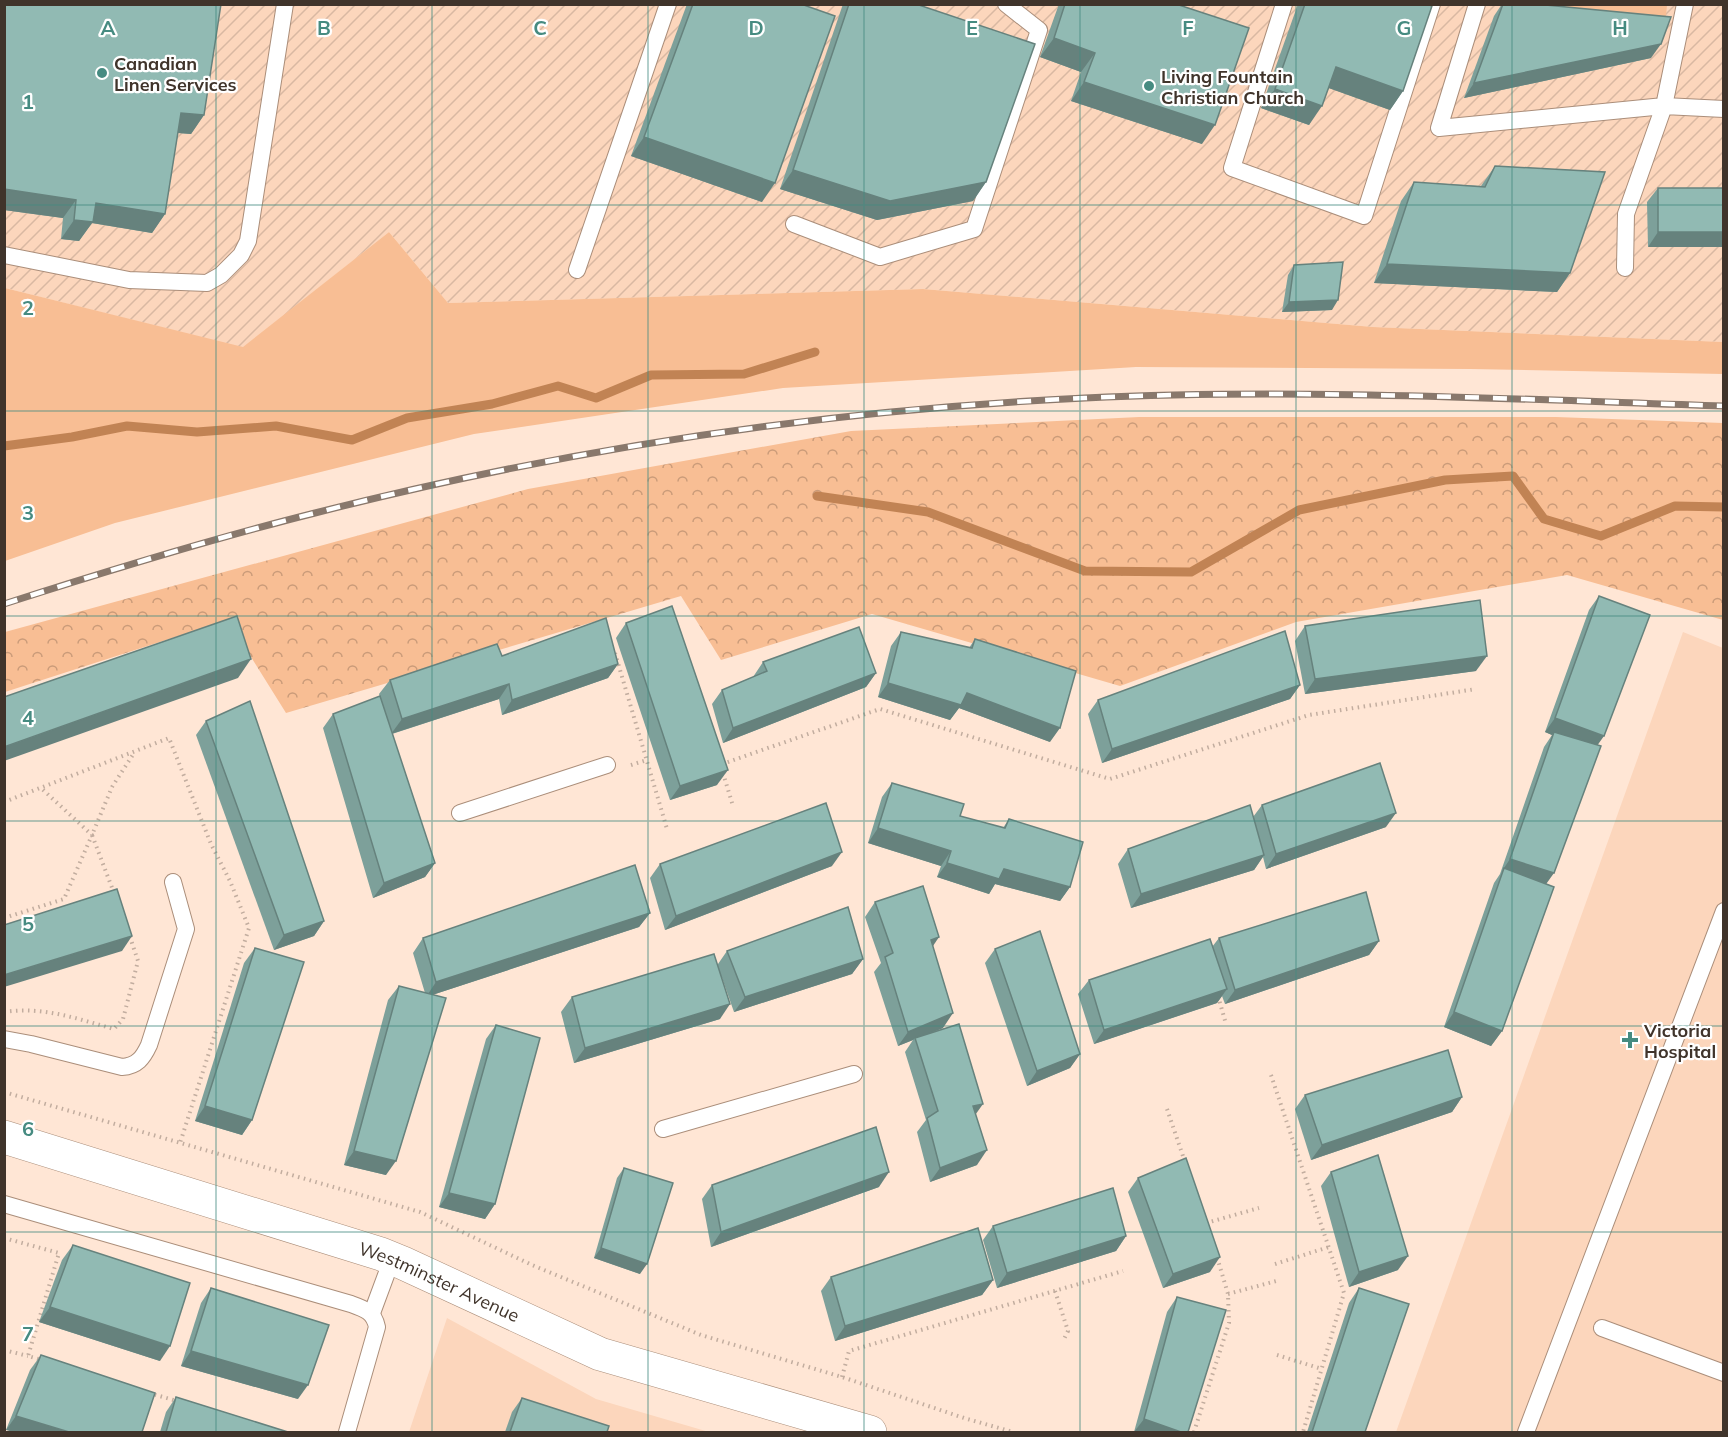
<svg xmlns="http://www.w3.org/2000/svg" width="1728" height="1437" viewBox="0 0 1728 1437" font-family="Mulish,sans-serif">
<defs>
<pattern id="industrial-furrows" width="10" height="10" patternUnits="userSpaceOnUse" patternTransform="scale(1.5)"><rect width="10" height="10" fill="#fcd6bc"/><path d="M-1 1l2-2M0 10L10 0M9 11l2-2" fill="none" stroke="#d9b8a2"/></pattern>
<pattern id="forest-crowns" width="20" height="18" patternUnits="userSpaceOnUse" patternTransform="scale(1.5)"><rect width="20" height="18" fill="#f8be94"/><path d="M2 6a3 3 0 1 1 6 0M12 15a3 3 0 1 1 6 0" fill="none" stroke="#ca9b79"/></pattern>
</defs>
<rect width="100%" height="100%" fill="#ffe6d5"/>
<g fill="#fcd6bc">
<path d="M1683,632L1723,648V1432H1396Z"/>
<path d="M447,1318L596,1399L709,1432H409Z"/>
</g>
<path fill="url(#industrial-furrows)" d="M5,5H1723V342L1373,327L923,289L448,303L389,232L243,348L5,288Z"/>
<g fill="#f8be94">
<path d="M1528,4L1667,5L1666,16L1527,11Z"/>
<path d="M389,232L448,303L923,289L1373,327L1723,342V374L1470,369L1136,367L783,388L474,434L115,523L5,561V288L243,347Z"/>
</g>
<path fill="url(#forest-crowns)" d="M1139,417H1556L1723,423V620L1567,575L1296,622L1120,686L872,614L721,660L681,596L286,713L228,620L5,692V632L528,489L851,431Z"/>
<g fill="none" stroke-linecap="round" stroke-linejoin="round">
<g stroke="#c18354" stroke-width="9">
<path d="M4,446L72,437L127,426L197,432L276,426L352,440L407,418L492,404L558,386L596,398L651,375L744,374L815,352"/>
<path d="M817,496L928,512L1085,571L1191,572L1299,510L1445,480L1513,476L1544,519L1601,536L1675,506L1724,507"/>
</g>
<defs>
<g id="service">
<path d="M1284,4L1232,168L1364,216L1432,4"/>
<path d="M1477,4L1439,128L1664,106L1685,4"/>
<path d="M794,224L880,257L974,229L1039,30L1006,4"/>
<path d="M4,255L129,280L207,283L221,275L241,255L248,241L285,4"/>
<path d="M1625,268L1626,214L1664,106L1724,109"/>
<path d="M577,270L668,4"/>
<path d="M460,813L607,765"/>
<path d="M4,1039L31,1044L122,1067C137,1066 143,1058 149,1045L186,929L173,882"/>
<path d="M663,1129L854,1074"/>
<path d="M4,1204L351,1304C365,1309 374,1312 377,1327L347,1432"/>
<path d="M372,1313L392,1259"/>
<path d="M1602,1328L1724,1373"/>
<path d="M1526,1432L1724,911"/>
</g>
<g id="tertiary">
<path id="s1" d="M4,1137L381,1254L403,1263L600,1354L870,1432"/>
</g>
</defs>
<use href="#service" stroke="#ab8e7a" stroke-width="18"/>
<use href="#tertiary" stroke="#ab8e7a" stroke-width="34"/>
<g stroke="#c2ad9f" stroke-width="4" stroke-dasharray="1.5 4.5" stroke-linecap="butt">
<path d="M615,653L667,829"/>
<path d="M722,764L880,709L1110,779L1309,715L1476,689"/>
<path d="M631,765L647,760"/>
<path d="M723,773L733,806"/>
<path d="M4,802L169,738L211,844L230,881L249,928L180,1143"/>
<path d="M114,893L92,835L112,787L134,753"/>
<path d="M4,918L64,899L92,835L41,788"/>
<path d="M1218,996L1226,1024"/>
<path d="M4,1012C43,1006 78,1019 114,1029L123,1019L138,961L129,934"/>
<path d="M1271,1075L1344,1293L1303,1432"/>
<path d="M4,1092L420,1212L532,1265L701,1335L842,1377L964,1418L1013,1432"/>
<path d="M1167,1109L1185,1162"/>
<path d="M1206,1223L1259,1208"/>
<path d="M4,1238L59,1253L28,1356L42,1360"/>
<path d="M1275,1264L1329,1247"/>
<path d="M1055,1291L1068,1331L1064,1339"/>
<path d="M1228,1294L1280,1280"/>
<path d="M4,1350L28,1356"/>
<path d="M1277,1355L1322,1369"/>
<path d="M842,1377L849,1351L1123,1271"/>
<path d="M149,1393L177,1401"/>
<path d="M1194,1432L1229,1323L1228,1294L1217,1257"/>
</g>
<use href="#service" stroke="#fff" stroke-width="16"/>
<use href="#tertiary" stroke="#fff" stroke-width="33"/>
<defs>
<path id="rail" d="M4,604C107,571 211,539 315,513C566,449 826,410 1085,398C1298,388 1511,399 1724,406"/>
</defs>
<use href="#rail" stroke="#89786c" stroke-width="7"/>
<use href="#rail" stroke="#fff" stroke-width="4.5" stroke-dasharray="14" stroke-linecap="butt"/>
</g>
<g fill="#7da09a">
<path d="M4,4L204,115L191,134L178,133L165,214L152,233L92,223L79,241L61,239L63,218L4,210Z"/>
<path d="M687,4H801L762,202L631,156Z"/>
<path d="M843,4H916L986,182L973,201L877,220L780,189Z"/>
<path d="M1059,4H1176L1202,144L1071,101L1081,72L1040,57Z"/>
<path d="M1298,4H1427L1403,91L1390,110L1329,88L1309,125L1261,108Z"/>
<path d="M1502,4H1535L1651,58L1464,98L1494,16Z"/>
<path d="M1495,166L1570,273L1557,292L1374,283L1401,201L1414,182L1481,186Z"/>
<path d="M1658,188H1724L1648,247L1647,202Z"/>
<path d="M1294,265L1332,310L1282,312L1288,275Z"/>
<path d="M1599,596L1597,745L1546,884L1502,1031L1491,1046L1444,1027L1494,883L1500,874L1544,747L1552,735L1545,732L1589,610Z"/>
<path d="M626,623L717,785L670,800L616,638Z"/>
<path d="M1305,626L1476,671L1305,694L1295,641Z"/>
<path d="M901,632L969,648L975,639L1050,742L959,708L950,720L878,697L891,646Z"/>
<path d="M502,656L618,664L608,678L502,715L499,699L392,734L435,863L425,877L373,898L323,728L333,714L383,706L379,694L390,680Z"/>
<path d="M763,662L876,673L866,687L723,743L712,704L722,690L753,677Z"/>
<path d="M1300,685L1290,699L1102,763L1088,714L1098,700Z"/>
<path d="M206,721L324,921L314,936L274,950L196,735Z"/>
<path d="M892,783L960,816L1003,828L1009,819L1070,887L1060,901L995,884L989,894L937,877L941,866L868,843L882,797Z"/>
<path d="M1262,805L1386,827L1266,869L1263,857L1254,870L1131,908L1118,864L1128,849L1253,817Z"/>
<path d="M660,864L832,866L665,930L650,878Z"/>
<path d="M875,902L933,947L943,1028L932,1033L976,1115L977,1165L930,1182L917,1132L926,1120L905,1052L913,1040L898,1046L874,972L881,963L865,917Z"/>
<path d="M650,913L639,927L432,995L386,1175L344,1165L388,1000L399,986L425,993L413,953L423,938Z"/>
<path d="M1219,938L1379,941L1369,955L1225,1004L1222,996L1217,1003L1094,1044L1078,994L1089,980L1212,947Z"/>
<path d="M255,948L252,1120L242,1135L195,1121L244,963Z"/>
<path d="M995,949L1080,1054L1070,1068L1027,1086L985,963Z"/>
<path d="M727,951L863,959L852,974L734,1012L722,978L720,1019L574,1063L561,1012L572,997L718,964Z"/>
<path d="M496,1025L495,1204L485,1219L439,1207L486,1039Z"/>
<path d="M1305,1095L1462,1097L1452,1112L1311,1160L1295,1109Z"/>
<path d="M624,1168L640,1274L594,1258L617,1178Z"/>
<path d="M1331,1172L1398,1270L1349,1287L1321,1186Z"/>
<path d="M1138,1178L1210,1272L1163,1288L1128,1192Z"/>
<path d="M712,1185L879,1187L711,1247L702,1199Z"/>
<path d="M993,1226L1126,1236L1116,1251L997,1288L983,1240Z"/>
<path d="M73,1245L160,1361L39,1322L62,1260Z"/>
<path d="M831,1277L993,1280L982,1295L835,1341L821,1291Z"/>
<path d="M211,1288L298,1399L181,1366L201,1303Z"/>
<path d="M1359,1288L1365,1432H1307L1349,1303Z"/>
<path d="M1177,1297L1188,1432H1134L1167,1312Z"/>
<path d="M41,1355L155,1393L6,1430L30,1370Z"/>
<path d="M176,1397L288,1432H160L166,1412Z"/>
<path d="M522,1398L607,1432H505L512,1412Z"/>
</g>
<g fill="#66827d">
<path d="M1054,38L1095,53L1081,72L1040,57Z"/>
<path d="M1661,44L1651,58L1464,98L1474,83Z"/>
<path d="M1336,67L1403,91L1390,110L1323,86Z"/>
<path d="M1084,82L1215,125L1202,144L1071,101Z"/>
<path d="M1275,89L1322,106L1309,125L1261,108Z"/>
<path d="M181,113L204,115L191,134L167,132Z"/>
<path d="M644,137L775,183L762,202L631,156Z"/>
<path d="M793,170L986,182L973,201L877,220L780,189Z"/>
<path d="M4,189L76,200L63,218L4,210Z"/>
<path d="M96,203L165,214L152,233L92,223L79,241L61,239L74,220Z"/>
<path d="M1658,232H1724V247H1648Z"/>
<path d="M1387,264L1570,273L1557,292L1374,283Z"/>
<path d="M1338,300L1332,310L1282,312L1289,302Z"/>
<path d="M1487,656L1476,671L1305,694L1315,679Z"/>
<path d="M251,659L238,678L4,761V747Z"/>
<path d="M618,664L608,678L502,715L512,700Z"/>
<path d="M876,673L866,687L723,743L733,728Z"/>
<path d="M888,683L967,693L1060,728L1050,742L959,708L950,720L878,697Z"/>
<path d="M509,684L499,699L391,734L402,719Z"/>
<path d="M1300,685L1290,699L1102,763L1112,749Z"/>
<path d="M1555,718L1604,736L1594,750L1554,732L1552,735L1545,732Z"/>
<path d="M728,770L717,785L670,800L680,786Z"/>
<path d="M1396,813L1386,827L1266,869L1276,854Z"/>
<path d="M878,828L951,851L941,866L868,843Z"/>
<path d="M842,852L832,866L665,930L676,916Z"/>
<path d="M1264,855L1254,870L1131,908L1141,894Z"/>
<path d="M1510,859L1554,873L1544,887L1504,868L1500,874Z"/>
<path d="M435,863L425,877L373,898L384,883Z"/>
<path d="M947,863L1004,869L1070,887L1060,901L995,884L989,894L937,877Z"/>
<path d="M650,913L639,927L426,997L436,982Z"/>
<path d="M324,921L314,936L274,950L284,935Z"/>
<path d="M132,936L122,951L4,987V975Z"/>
<path d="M939,937L929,952L931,940Z"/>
<path d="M1379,941L1369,955L1225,1004L1235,990Z"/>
<path d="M863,959L852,974L734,1012L745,997Z"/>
<path d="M1227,989L1217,1003L1094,1044L1104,1030Z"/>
<path d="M730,1004L720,1019L574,1063L585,1048Z"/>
<path d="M1454,1012L1502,1031L1491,1046L1444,1027Z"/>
<path d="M953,1013L943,1028L915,1039V1038L913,1040L898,1046L908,1032Z"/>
<path d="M1080,1054L1070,1068L1027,1086L1037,1071Z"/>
<path d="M1462,1097L1452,1112L1311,1160L1322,1145Z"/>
<path d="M983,1104L973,1118V1106Z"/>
<path d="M205,1106L252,1120L242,1135L195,1121Z"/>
<path d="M987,1150L977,1165L930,1182L940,1168Z"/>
<path d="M354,1151L396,1161L386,1175L344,1165Z"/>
<path d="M889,1172L879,1187L711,1247L721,1232Z"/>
<path d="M449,1193L495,1204L485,1219L439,1207Z"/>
<path d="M1126,1236L1116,1251L997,1288L1007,1273Z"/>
<path d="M601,1248L647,1264L640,1274L594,1258Z"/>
<path d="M1408,1256L1398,1270L1349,1287L1359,1272Z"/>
<path d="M1220,1257L1210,1272L1163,1288L1173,1274Z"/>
<path d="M993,1280L982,1295L835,1341L845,1326Z"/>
<path d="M50,1307L170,1346L160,1361L39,1322Z"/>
<path d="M191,1351L308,1385L298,1399L181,1366Z"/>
<path d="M16,1416L69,1432H13L6,1430Z"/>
<path d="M1144,1419L1181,1432H1134Z"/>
</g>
<g fill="#91bab3" stroke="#66827d" stroke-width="1.5">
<path d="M4,4H221L204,115L181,113L165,214L96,203L93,222L74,220L76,200L4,189Z"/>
<path d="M693,4H801L835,16L775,183L644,137Z"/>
<path d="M849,4H916L1035,44L986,182L890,201L793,170Z"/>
<path d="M1065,4H1176L1249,28L1215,125L1084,82L1095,53L1054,38Z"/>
<path d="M1305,4H1427L1432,6L1403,91L1336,67L1322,106L1275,89Z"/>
<path d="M1503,4H1535L1671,17L1661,44L1474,83Z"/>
<path d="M1495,166L1605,172L1570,273L1387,264L1414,182L1485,187Z"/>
<rect x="1658" y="188" width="66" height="44"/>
<path d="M1343,262L1338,300L1289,302L1294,265Z"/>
<path d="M1599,596L1650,615L1604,736L1555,718Z"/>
<path d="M1480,600L1487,656L1315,679L1305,626Z"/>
<path d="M672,606L728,770L680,786L626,623Z"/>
<path d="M237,616L251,659L4,747V697Z"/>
<path d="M606,618L618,664L512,700L509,684L402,719L390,680L497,644L502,656Z"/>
<path d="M859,627L876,673L733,728L722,690L767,671L763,662Z"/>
<path d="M1285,631L1300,685L1112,749L1098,700Z"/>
<path d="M901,632L972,648L975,639L1076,671L1060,728L967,693L961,705L888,683Z"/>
<path d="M380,696L435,863L384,883L333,714Z"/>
<path d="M250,701L324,921L284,935L206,721Z"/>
<path d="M1554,732L1601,746L1554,873L1510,859Z"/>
<path d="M1380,763L1396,813L1276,854L1262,805Z"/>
<path d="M892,783L964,804L960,816L1005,828L1009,819L1083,842L1070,887L1004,869L999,879L947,863L951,851L878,828Z"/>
<path d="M826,803L842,852L676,916L660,864Z"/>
<path d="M1250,805L1264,855L1141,894L1128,849Z"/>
<path d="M635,865L650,913L436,982L423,938Z"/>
<path d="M1504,868L1554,887L1502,1031L1454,1012Z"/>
<path d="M923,886L939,937L931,940L953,1013L908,1032L885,957L893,953L875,902Z"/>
<path d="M117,889L132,936L4,975V925Z"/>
<path d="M1366,892L1379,941L1235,990L1219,938Z"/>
<path d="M848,907L863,959L745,997L727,951Z"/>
<path d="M1040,931L1080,1054L1037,1071L995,949Z"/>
<path d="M1210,939L1227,989L1104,1030L1089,980Z"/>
<path d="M255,948L304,962L252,1120L205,1106Z"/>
<path d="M714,954L730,1004L585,1048L572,997Z"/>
<path d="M399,986L446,998L396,1161L354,1151Z"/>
<path d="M959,1024L983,1104L973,1106L987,1150L940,1168L927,1118L938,1111L915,1038Z"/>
<path d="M496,1025L540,1038L495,1204L449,1193Z"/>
<path d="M1448,1050L1462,1097L1322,1145L1305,1095Z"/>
<path d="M876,1127L889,1172L721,1232L712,1185Z"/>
<path d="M1378,1155L1408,1256L1359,1272L1331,1172Z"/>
<path d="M1186,1158L1220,1257L1173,1274L1138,1178Z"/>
<path d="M624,1168L673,1183L647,1264L601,1248Z"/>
<path d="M1113,1188L1126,1236L1007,1273L993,1226Z"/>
<path d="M978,1228L993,1280L845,1326L831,1277Z"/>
<path d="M73,1245L190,1283L170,1346L50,1307Z"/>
<path d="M211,1288L329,1325L308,1385L191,1351Z"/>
<path d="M1359,1288L1409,1304L1365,1432H1312Z"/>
<path d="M1177,1297L1226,1310L1188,1432H1181L1144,1419Z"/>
<path d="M41,1355L155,1393L142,1432H69L16,1416Z"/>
<path d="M176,1397L288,1432H166Z"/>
<path d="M522,1398L609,1426L607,1432H510Z"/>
</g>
<path fill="none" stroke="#468b81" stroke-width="1.5" stroke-opacity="0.55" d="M216,4V1432M432,4V1432M648,4V1432M864,4V1432M1080,4V1432M1296,4V1432M1512,4V1432M4,205H1724M4,411H1724M4,616H1724M4,821H1724M4,1026H1724M4,1232H1724"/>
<g fill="#468b81" stroke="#fff" stroke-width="2">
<circle cx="102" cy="73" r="6"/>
<circle cx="1149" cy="86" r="6"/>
<path d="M1627 1031h6v6h6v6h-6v6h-6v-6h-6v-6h6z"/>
</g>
<g text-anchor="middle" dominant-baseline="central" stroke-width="4.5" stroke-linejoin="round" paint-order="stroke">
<g font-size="18" font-weight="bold" fill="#40342b" stroke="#fff" text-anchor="start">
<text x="114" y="63">Canadian<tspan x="114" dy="21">Linen Services</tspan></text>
<text x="1161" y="76">Living Fountain<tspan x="1161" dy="21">Christian Church</tspan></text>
<text x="1644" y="1030">Victoria<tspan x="1644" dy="21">Hospital</tspan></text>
</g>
<g font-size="18" fill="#40342b" stroke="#fff">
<text stroke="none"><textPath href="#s1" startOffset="459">Westminster Avenue</textPath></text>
</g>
</g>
<g font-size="20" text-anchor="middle" font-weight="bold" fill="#468b81" stroke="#fff" stroke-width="4.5" stroke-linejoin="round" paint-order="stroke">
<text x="108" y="35">A</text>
<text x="324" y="35">B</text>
<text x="540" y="35">C</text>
<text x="756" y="35">D</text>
<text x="972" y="35">E</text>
<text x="1188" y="35">F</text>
<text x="1404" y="35">G</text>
<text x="1620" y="35">H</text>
<text x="28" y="109">1</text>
<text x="28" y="315">2</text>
<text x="28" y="520">3</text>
<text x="28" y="725">4</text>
<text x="28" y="931">5</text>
<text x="28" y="1136">6</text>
<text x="28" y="1341">7</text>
</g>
<rect width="1728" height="1437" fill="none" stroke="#40342b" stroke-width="12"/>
</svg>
